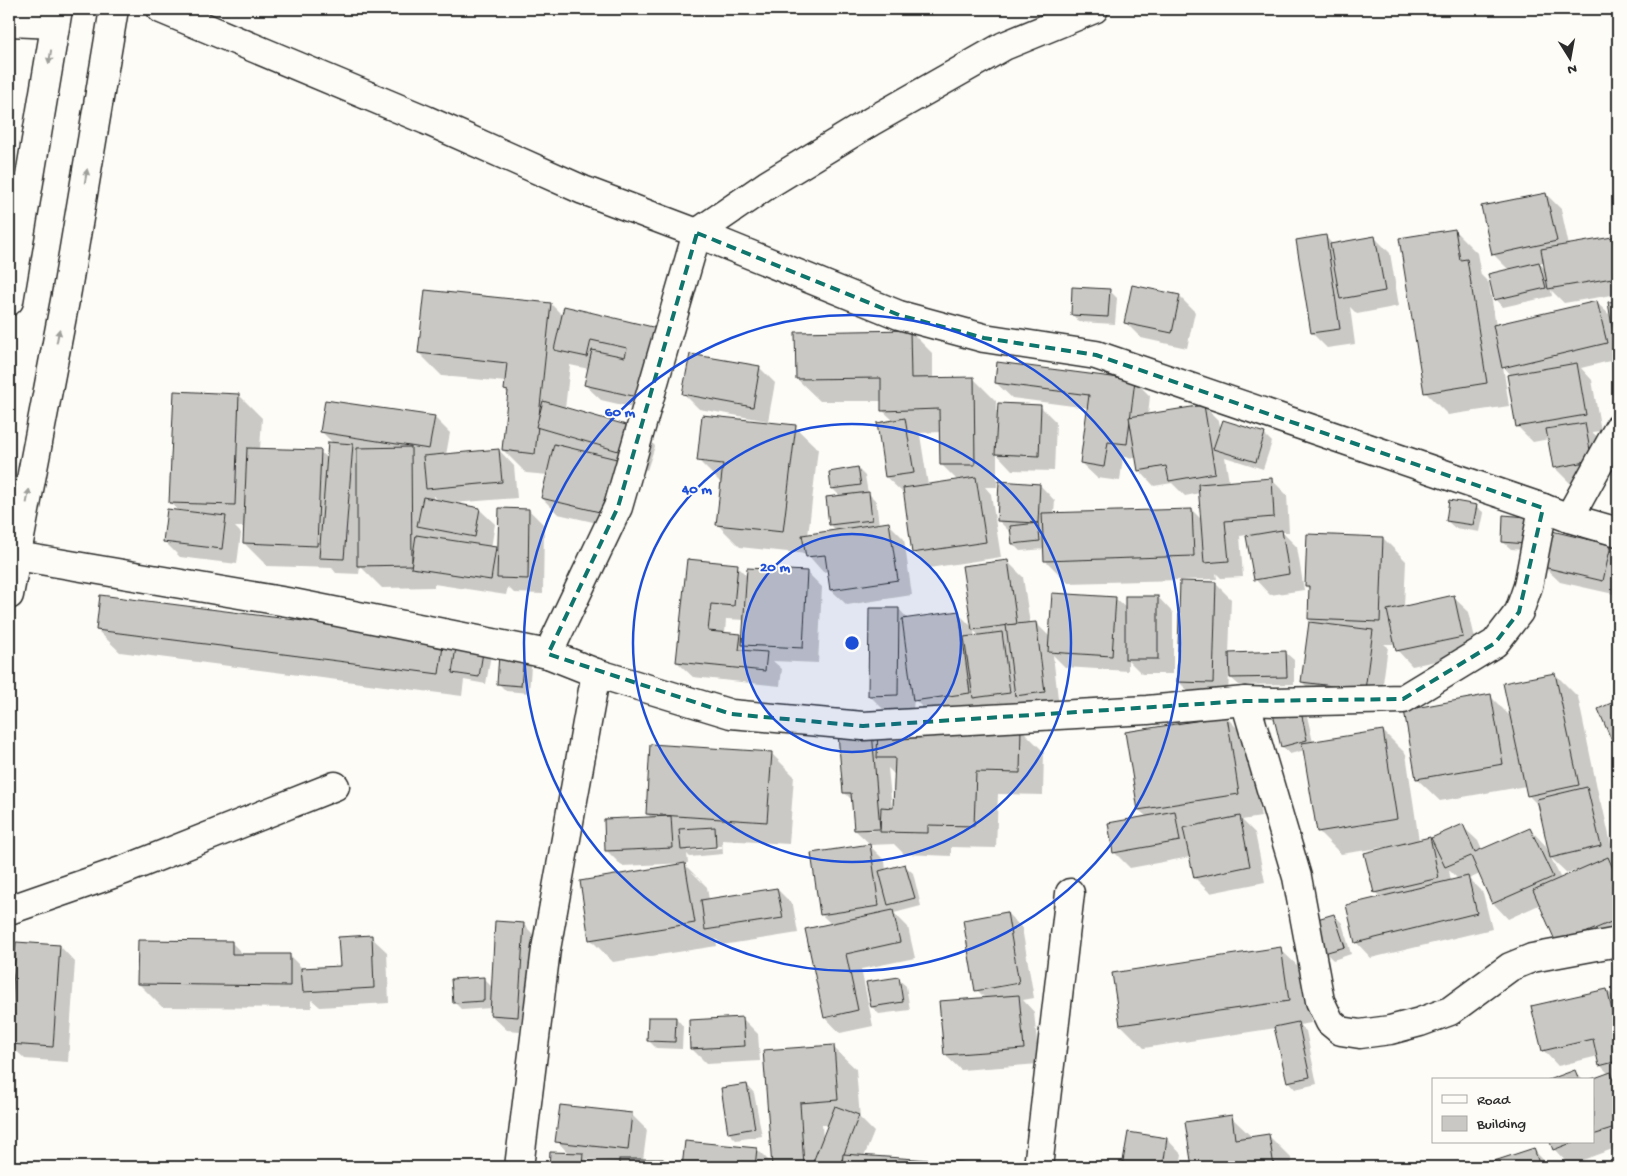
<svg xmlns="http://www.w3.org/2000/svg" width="1627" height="1176" viewBox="0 0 1627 1176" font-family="'Gochi Hand',sans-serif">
<rect width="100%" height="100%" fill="#fdfcf7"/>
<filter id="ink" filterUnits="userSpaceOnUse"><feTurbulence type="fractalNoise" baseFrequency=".02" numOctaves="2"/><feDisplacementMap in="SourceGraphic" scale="10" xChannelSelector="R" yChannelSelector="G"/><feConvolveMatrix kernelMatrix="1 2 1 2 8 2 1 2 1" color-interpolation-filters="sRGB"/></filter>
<g filter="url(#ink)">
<g fill="#0003" fill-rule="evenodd">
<path d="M1546,194L1561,209L1569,246L1618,237V294L1564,303L1551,290L1552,296L1503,307L1496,299L1509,270L1493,254ZM1544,262L1546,270L1539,263Z"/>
<path d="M1454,230L1477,253L1481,275L1489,283L1496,326L1596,302L1612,317L1609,303L1618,302V359L1581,368L1592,380L1601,431L1592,432L1600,439L1606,477L1570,483L1554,467L1549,439L1533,442L1517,426L1511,375L1503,366L1509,406L1448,415L1425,392Z"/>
<path d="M1326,237L1333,245L1374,237L1390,253L1399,306L1357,314L1350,307L1355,344L1327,348L1312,333Z"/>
<path d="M1109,290L1117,298L1115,324L1079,322L1072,314Z"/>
<path d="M426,291L551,304L563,316L676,345L661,414L601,400L585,385L589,369L570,365L565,409L639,430L655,446L647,470L622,463L636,477L624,529L558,514L542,498L548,475L526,473L503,450L509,394L505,390L506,382L442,376L419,353Z"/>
<path d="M1179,296L1195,312L1187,348L1141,338L1125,322Z"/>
<path d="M910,331L933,354V379L973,378L996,401V411L1040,406L1056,422L1054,471L1012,470L997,454V487H985L991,494L1001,557L929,568L914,552L905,492H902L886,477L894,421L882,410V401H820L797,379ZM941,432V464L958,481L928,485L920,435L918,433Z"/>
<path d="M760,368L775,383L768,421L699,409L683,393Z"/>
<path d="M1135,381L1150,396L1148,415L1204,406L1219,421L1221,430L1264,434L1272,442L1263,469L1225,457L1229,482L1271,479L1287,495L1289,532H1282L1297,547L1304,590L1270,595L1255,579L1247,535L1240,536L1243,577L1221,578L1216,573L1217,579L1068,583L1045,560V549L1020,551L1013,544L1012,534L998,520L1040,485L1055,501L1054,514L1192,510L1202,520L1200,493L1185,496L1172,483L1154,486L1139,470L1137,458L1123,457L1120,481L1097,478L1081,463L1088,408L1012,398L996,383Z"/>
<path d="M239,395L262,418L260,449L320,452L328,459L333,443L321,431L434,417L450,433L446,455L499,450L514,466L517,498L453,503L479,509L495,524L491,548H496L499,551L529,510L544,525L543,594L514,593L508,587L506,595L434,584V587L382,588L360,566L359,574L336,573L332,568L267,566L244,543L245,527H235L241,533L237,564L180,557L165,542L179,511L170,503ZM433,495L440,502L433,500Z"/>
<path d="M795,427L818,449L808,536L837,531L830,524L840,496L833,489L830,473L857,468L865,476L868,493L876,501L879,525L888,523L904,539L912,595L847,605L831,590L829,571L823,572L807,554L740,547L717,524L721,483L698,460Z"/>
<path d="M1476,506L1484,513L1480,532L1455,528L1447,521Z"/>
<path d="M1504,517L1534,551L1511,549L1503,542Z"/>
<path d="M1553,532L1611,546L1618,554V595L1560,582L1544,567Z"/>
<path d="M1383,538L1406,561L1404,607L1453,597L1469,612L1478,652L1412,666L1397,650L1396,644H1384L1388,647L1380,705L1318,698L1302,682L1314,624L1309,619L1311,590L1306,586Z"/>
<path d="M688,560L737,566L747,576L807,572L822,587L818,663L773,661L782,669L780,686L693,677L677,662ZM726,619L745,620L744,638L740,635L725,634Z"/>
<path d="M1007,561L1023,577L1030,624L1036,623L1051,638L1116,599L1127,609L1158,597L1173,613V674H1142L1128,660V671L1065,667L1053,655L1059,707L930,715L914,699L913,710L885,711L869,695L899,609L909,620L958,613L972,627ZM974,631L980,636L975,637Z"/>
<path d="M1215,583L1231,599L1229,655L1286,653L1294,660V684L1239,685L1231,678V671H1229L1228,698L1194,697L1178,681Z"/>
<path d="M97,630L443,640L457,654H491L486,684L464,680L462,696L120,652Z"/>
<path d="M524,658L531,666L529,693L506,691L498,683Z"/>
<path d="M1555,674L1578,697L1600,802L1602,804L1615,862H1612L1618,869V941L1574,960L1541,904L1508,919L1493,903L1480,874L1469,879L1483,893L1492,929L1371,958L1356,942L1381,898L1375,892L1386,847L1341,854L1318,831L1305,750L1290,754L1282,746L1299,709L1307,716L1313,742L1383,731L1406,754L1419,841L1430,839L1436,845L1462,826L1478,841L1482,850L1530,829L1545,845L1549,853L1540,807L1528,795L1526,786L1440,801L1417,779L1490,696L1511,717ZM1551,858L1567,873L1577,870L1578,872L1561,879ZM1449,870L1459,880L1451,882Z"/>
<path d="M1618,702V752L1600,710Z"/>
<path d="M1226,717L1249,740L1261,817L1242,820L1255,833L1265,882L1210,893L1195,878L1190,857L1130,868L1114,852L1147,817L1139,810Z"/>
<path d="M1021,729L1044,752L1043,795L998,794L996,848L951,847V856L904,854L894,844L869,845L885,861L886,871L905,866L913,873L921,906L894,913L908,927L915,958L861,969L873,1026L840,1033L825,1017L832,925L821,914L812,854L871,845L855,830L853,801L844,792L871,733L879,740ZM888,768L895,775V809H892ZM886,827V829L868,831V828Z"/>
<path d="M771,753L794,776L789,844L722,840L723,854L690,857L687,854L688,863L622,866L606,850L652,818L647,814ZM722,846V848L687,851V848Z"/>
<path d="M683,863L707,887L709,900L777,889L793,905L798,933L722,945L716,939L717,946L613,962L590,939L683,865Z"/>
<path d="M1007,913L1022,928L1034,998L1023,1000L1034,1012L1039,1064L961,1070L945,1055L986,999L977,990Z"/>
<path d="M1334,915L1342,923L1351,954L1333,960L1325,952Z"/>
<path d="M523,924L539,940L533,1032L507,1030L491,1015V1008L462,1010L454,1002L483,978L493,988Z"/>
<path d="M371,937L387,952L389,1003L320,1007L312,1000V1008L162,1007L139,984L231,942L244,955H289L303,969L341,967Z"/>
<path d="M60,946L75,962L68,1062L25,1059L9,1044Z"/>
<path d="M1280,949L1303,971L1311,1023L1299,1025L1306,1031L1317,1084L1295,1089L1288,1081L1276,1028L1144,1048L1121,1025Z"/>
<path d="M898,979L906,986L910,1010L879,1014L872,1007Z"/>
<path d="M1607,990L1618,1001V1147L1569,1165L1554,1149L1551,1142H1593V1080L1609,1074L1600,1065L1598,1056L1558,1066L1543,1050Z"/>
<path d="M676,1018L683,1026L682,1049L656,1048L648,1040Z"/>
<path d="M743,1019L758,1034L760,1061L707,1064L692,1049Z"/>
<path d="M833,1047L856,1069L860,1118L874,1132L864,1157L1003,1166L1004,1167H684L686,1142L757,1149L773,1165L764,1052ZM822,1125H828L823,1139Z"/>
<path d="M1575,1072L1583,1080H1552Z"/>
<path d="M747,1085L754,1093L762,1136L736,1140L729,1133Z"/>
<path d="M632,1115L647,1130L643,1160L662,1161L669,1167H620V1162L586,1159L595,1167H550L551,1153L569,1154L557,1141Z"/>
<path d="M1231,1117L1253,1138L1268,1135L1291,1158L1292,1167H1193L1187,1124Z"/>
<path d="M1129,1133L1167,1139L1182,1155L1180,1167H1123Z"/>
<path d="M1534,1150L1550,1167H1480Z"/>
</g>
<g fill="#c9c8c4" stroke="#2b2b2b">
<path d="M1546,193L1557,241L1492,255L1481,206Z"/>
<path d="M1455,229L1460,260L1467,259L1487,383L1424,393L1399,238Z"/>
<path d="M1326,235L1340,329L1311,333L1296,240Z"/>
<path d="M1375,236L1385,291L1340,299L1330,244Z"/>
<path d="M1618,236V277L1548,289L1541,249Z"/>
<path d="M1539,262L1546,288L1494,300L1488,274Z"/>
<path d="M1132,285L1180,295L1172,333L1124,323Z"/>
<path d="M1072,287L1110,289L1108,317L1071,315Z"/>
<path d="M425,290L551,303L535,454L502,450L508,391L504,390L507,363L418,353Z"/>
<path d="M1597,301L1607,343L1502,368L1493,325Z"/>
<path d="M1618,301V357L1617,358L1608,302Z"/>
<path d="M564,306L661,329L646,399L584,385L592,350L625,357L627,348L591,340L587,357L554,350Z"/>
<path d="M910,330L911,378L974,377L975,465H940L939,409L881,411V378L796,379L795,332Z"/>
<path d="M690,354L760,366L753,407L682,394Z"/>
<path d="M997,362L1135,380L1127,444L1108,442L1104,467L1080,463L1089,395L995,383Z"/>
<path d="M1577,363L1586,415L1516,427L1507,375Z"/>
<path d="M174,391L239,394L235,505L169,503Z"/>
<path d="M325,400L435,416L429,449L320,432Z"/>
<path d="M543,401L640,429L632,455L536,427Z"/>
<path d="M998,403L1041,405L1039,456L995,454Z"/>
<path d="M1204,405L1215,473L1169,481L1166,466L1138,471L1129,417Z"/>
<path d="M702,415L796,425L783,532L716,525L723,464L697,461Z"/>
<path d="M905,418L914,473L885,477L877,423Z"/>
<path d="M1223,420L1265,433L1256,462L1213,449Z"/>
<path d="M1585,423L1592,461L1553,468L1546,429Z"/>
<path d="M328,442L353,444L344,559L319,558Z"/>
<path d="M554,444L621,460L608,514L541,498Z"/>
<path d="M411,447L412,565L357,566V448Z"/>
<path d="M247,448L321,450L317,546L243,543Z"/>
<path d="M499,449L502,482L426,489L423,456Z"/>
<path d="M858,467L861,485L831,489L829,472Z"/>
<path d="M976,477L986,542L912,553L903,488Z"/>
<path d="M1272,478L1274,517L1225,521L1229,561L1204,563L1198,484Z"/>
<path d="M999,481L1040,484L1038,523L997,521Z"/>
<path d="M869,492L872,520L829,525L826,497Z"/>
<path d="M423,497L480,508L475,537L417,526Z"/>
<path d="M1449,500L1477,505L1473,525L1446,521Z"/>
<path d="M499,508L529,509L528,579L497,578Z"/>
<path d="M167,509L226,516L222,549L163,542Z"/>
<path d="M1192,509L1194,556L1044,561L1042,513Z"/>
<path d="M1503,515L1528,517L1526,544L1502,542Z"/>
<path d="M889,522L898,580L830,590L825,555L806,557L802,535Z"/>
<path d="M1038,523L1040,541L1012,544L1010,526Z"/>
<path d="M1282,530L1289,574L1254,580L1246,536Z"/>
<path d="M1552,531L1611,545L1603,581L1543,567Z"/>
<path d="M1307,534L1383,537L1380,622L1308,619L1309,586H1305Z"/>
<path d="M416,535L496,547L491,580L411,568Z"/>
<path d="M687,559L738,564L734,606L711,604L708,631L741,634L739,650L767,652L765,671L676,662Z"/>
<path d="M1008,560L1017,624L972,630L962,566Z"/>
<path d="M747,568L807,571L803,648L742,645Z"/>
<path d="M1180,581L1216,582L1213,683L1177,682Z"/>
<path d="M1052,593L1116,597L1112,656L1048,652Z"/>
<path d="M100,595L444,639L439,674L96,630Z"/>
<path d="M1454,595L1463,637L1396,651L1387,610Z"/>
<rect x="1125" y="596" width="33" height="63"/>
<path d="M869,608H899L898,695L868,696Z"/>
<path d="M959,611L970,693L913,701L902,619Z"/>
<path d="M1036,622L1045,692L1015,696L1006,625Z"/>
<path d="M1309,622L1373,630L1365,690L1301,682Z"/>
<path d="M1002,632L1010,693L973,698L964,637Z"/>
<path d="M457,641L484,646L479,677L452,673Z"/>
<path d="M1286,651L1287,677L1230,678L1229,653Z"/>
<path d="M499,654L524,657L521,686L497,684Z"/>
<path d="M1555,673L1579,785L1527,796L1503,683Z"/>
<path d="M1491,694L1503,764L1416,779L1404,710Z"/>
<path d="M1618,700V755L1598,709Z"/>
<path d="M1300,707L1307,740L1281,747L1273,714Z"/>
<path d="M1227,716L1239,794L1138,810L1125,732Z"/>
<path d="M878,725L1021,728L1020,773L976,772L974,826L928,825V833L880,832L881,807L893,808L895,758H877Z"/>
<path d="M1383,730L1397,819L1317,832L1302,743Z"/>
<path d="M872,731L880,829L854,830L851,793H843L838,734Z"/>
<path d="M650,744L772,752L767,822L646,814Z"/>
<path d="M1587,787L1601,846L1550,858L1537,799Z"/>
<path d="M1175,811L1180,841L1113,853L1108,823Z"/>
<path d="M671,816L673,848L605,851L604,819Z"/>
<path d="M1240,816L1250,866L1194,878L1183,828Z"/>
<path d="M1463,824L1475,852L1530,828L1553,877L1492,904L1471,856L1445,867L1431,838Z"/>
<path d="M715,827L716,847L681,850L679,829Z"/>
<path d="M1430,837L1439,878L1374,893L1364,853Z"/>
<path d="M870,844L879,906L820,915L811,853Z"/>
<path d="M1608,857L1618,880V919L1557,945L1533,890Z"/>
<path d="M685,863L695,923L589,940L580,881Z"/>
<path d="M905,864L915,898L888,905L879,871Z"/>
<path d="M1468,876L1477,913L1355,943L1346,905Z"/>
<path d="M777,888L783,918L705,930L701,900Z"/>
<path d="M893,910L900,942L846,954L858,1010L824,1018L805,929Z"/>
<path d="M1007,912L1019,983L975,991L963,920Z"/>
<path d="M1334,914L1345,947L1324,953L1314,920Z"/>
<path d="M495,921L524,923L518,1017L490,1015Z"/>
<path d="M372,935L374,988L303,992L301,968L340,966L338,937Z"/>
<path d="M138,940L232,941V954H290V986L137,984Z"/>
<path d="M16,942L60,945L53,1047L9,1044Z"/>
<path d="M1281,947L1289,1001L1120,1025L1112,973Z"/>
<path d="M484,977V1001L453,1003L451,979Z"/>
<path d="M899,977L903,1002L871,1007L866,982Z"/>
<path d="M1607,989L1618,1036V1061L1599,1066L1593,1039L1542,1051L1531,1006Z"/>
<path d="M1019,995L1024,1049L944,1055L939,1001Z"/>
<path d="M648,1017H676L675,1042L647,1041Z"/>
<path d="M743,1017L745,1046L690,1049L689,1020Z"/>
<path d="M1298,1022L1310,1077L1287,1082L1274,1027Z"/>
<path d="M834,1045L838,1100L800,1103L804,1167H772L763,1050Z"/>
<path d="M1575,1070L1579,1080H1548Z"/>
<path d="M1611,1072L1618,1091V1127L1593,1135V1080H1589Z"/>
<path d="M747,1084L755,1128L728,1133L721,1088Z"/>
<path d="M560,1105L632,1113L628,1150L555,1142Z"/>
<path d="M835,1106L859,1115L839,1167H811Z"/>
<path d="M1232,1115L1235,1139L1269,1134L1274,1167H1192L1185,1122Z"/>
<path d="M1128,1132L1167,1138L1163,1167H1122Z"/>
<path d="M685,1141L757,1148L755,1167H682Z"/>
<path d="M1550,1142H1574L1553,1150Z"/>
<path d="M1534,1148L1540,1167H1476Z"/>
<path d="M550,1152L583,1153L582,1167H549Z"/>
<path d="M843,1154L1003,1165V1167H842Z"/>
<rect x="619" y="1159" width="44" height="8"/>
</g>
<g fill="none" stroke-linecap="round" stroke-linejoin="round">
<defs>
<g id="minor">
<path d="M161,9L426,120L583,190L697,233L899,315L984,338L1096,355L1543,508L1569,518L1618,532"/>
<path d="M1094,9L1004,46L872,121L767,185L697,233L618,507L548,654L596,673L731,714L863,726L1147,710L1245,701L1275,702L1403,699L1495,643L1519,612L1528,586L1543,508"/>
<path d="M9,22L55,24"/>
<path d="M1569,518L1618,429"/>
<path d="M17,556L293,603L548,654"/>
<path d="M1245,701L1297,877L1320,1001L1330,1022L1341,1031L1360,1034L1390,1030L1420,1022L1450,1011L1510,967L1532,958L1618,942"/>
<path d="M9,910L124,870L335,786"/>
<path d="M519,1167L546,949L596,673"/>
<path d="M1038,1167L1070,893"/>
</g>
<g id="highway">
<path d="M9,301L58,9"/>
<path d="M9,595L67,290L114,9"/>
</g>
</defs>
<use href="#minor" stroke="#2b2b2b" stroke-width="31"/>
<use href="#highway" stroke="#2b2b2b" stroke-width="31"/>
<use href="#minor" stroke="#fdfcf7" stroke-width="28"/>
<use href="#highway" stroke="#fdfcf7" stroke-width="28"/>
</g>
<defs><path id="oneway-solid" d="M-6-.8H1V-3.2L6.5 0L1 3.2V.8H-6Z" transform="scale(1.25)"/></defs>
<g fill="#9e9e9b">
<use href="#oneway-solid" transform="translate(50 57) rotate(99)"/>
<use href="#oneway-solid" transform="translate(86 176) rotate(-80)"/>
<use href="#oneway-solid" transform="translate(58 336) rotate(-79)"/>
<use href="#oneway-solid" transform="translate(28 496) rotate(-79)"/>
</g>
</g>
<path fill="none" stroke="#0f766e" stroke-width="4" stroke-dasharray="10 6" stroke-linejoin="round" d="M697,233L899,315L984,338L1096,355L1543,508L1519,612L1495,643L1403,699L1245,701L863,726L731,714L548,654L618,507Z"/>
<circle cx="852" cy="643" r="109" fill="#1d4ed8" fill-opacity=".12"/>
<g fill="none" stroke="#1d4ed8" stroke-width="2.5">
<circle cx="852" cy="643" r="109"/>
<circle cx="852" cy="643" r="219"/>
<circle cx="852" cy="643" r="328"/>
</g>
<circle cx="852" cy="643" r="8" fill="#1d4ed8" stroke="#fdfcf7" stroke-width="2.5"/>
<g font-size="15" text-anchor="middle" font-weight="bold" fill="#1d4ed8" stroke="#fdfcf7" stroke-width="4" stroke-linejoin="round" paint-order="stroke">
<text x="620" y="416">60 m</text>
<text x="697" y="493">40 m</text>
<text x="775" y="571">20 m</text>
</g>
<rect width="1627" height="1176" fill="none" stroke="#fdfcf7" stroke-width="30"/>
<rect x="15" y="15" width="1597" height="1146" fill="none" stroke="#2b2b2b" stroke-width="2" filter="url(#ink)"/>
<rect x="1432" y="1078" width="162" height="65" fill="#fdfcf7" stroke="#a9a8a5"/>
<rect x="1442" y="1095" width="25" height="8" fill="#fdfcf7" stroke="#a9a8a5"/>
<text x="1477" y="1104" font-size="15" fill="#2b2b2b">Road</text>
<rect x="1442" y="1116" width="25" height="15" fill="#c9c8c4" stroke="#a9a8a5"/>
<text x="1477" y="1128" font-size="15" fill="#2b2b2b">Building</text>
<g transform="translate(1570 58) rotate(169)" stroke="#fdfcf7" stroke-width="4" paint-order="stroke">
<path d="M0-4L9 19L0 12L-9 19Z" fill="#2b2b2b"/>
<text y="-8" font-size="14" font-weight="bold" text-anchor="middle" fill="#2b2b2b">N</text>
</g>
</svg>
